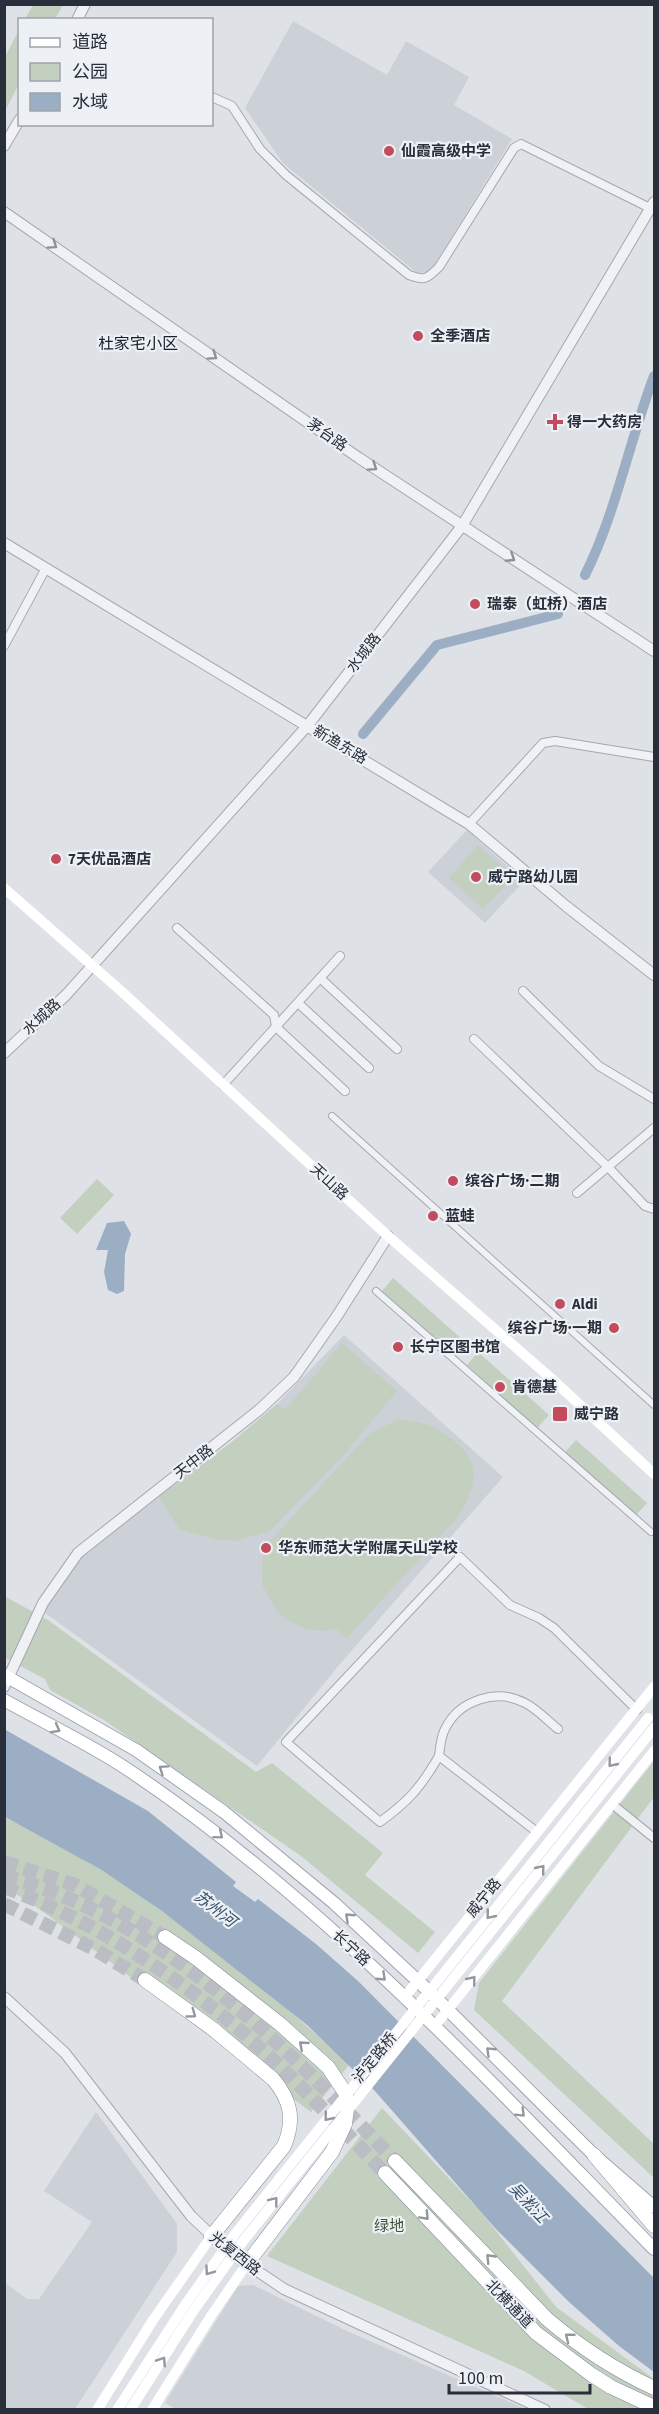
<svg xmlns="http://www.w3.org/2000/svg" width="659" height="2414" viewBox="0 0 659 2414" font-family="'Source Sans 3','Noto Sans SC',sans-serif">
<rect width="100%" height="100%" fill="#dee1e6"/>
<g fill="#ccd0d7">
<path d="M293,21L387,75L406,41L469,77L454,105L512,139L430,272L417,273L283,163L245,108Z"/>
<path d="M467,830L524,881L485,923L428,872Z"/>
<path d="M344,1335L503,1477L339,1665L257,1766L44,1612L76,1561L107,1535L232,1442L277,1404Z"/>
<path d="M96,2112L177,2224V2252L75,2409H5V2283L27,2299H39L92,2222L44,2191Z"/>
<path d="M253,2285L349,2332L526,2409L178,2410L165,2403L238,2286Z"/>
</g>
<g fill="#c3cfbf">
<path d="M33,5V4L63,5L55,19H25Z"/>
<path d="M19,30V84L5,111V57Z"/>
<path d="M478,845L513,877L483,909L449,878Z"/>
<path d="M97,1179L114,1195L77,1234L60,1218Z"/>
<path d="M393,1278L464,1341L453,1354L382,1291Z"/>
<path d="M342,1343L397,1391L340,1459L270,1531L236,1541L215,1539L180,1530L159,1497L232,1442L277,1404L285,1410Z"/>
<path d="M478,1352L549,1415L537,1428L467,1365Z"/>
<path d="M397,1420C418,1420 432,1425 449,1437C483,1461 478,1484 458,1517L346,1639L337,1629L321,1631L305,1629L286,1619L276,1610L262,1584L263,1549L369,1434Z"/>
<path d="M576,1440L647,1503L636,1515L565,1452Z"/>
<path d="M4,1596L48,1620L256,1772L272,1763L383,1853L365,1875L435,1932L418,1953L301,1856L104,1720L50,1690L45,1679L5,1658Z"/>
<path d="M654,1761V1797L502,2001L654,2144V2178L474,2010L479,1983Z"/>
<path d="M4,1817C36,1834 70,1850 101,1870C189,1926 273,1993 349,2065L311,2112L38,1908L5,1887Z"/>
<path d="M382,2108L481,2212L556,2307L654,2379V2409H588L524,2371L267,2256Z"/>
</g>
<g fill="#9baec3">
<path d="M124,1221L131,1234L125,1254L124,1291L117,1294L108,1290L104,1272L108,1250H96L107,1223Z"/>
<path d="M4,1729L148,1811L236,1882L233,1886L255,1902L258,1899L316,1944L358,1981L654,2278V2372L619,2346L569,2302L495,2228L374,2090L307,2025L162,1911L100,1869L5,1817Z"/>
</g>
<g fill="none" stroke-linecap="round" stroke-linejoin="round">
<g stroke="#9baec3" stroke-width="10">
<path d="M585,575C616,513 629,442 654,376"/>
<path d="M363,734L437,645L558,614"/>
</g>
<g stroke="#babdc4" stroke-width="14" stroke-dasharray="14 7" stroke-linecap="butt">
<path d="M4,1862L75,1885L165,1937"/>
<path d="M4,1876C159,1916 287,2048 395,2161"/>
<path d="M4,1887C84,1917 158,1964 224,2017C282,2064 333,2120 385,2173"/>
<path d="M4,1904L94,1949L145,1980"/>
</g>
<defs>
<g id="pedestrian">
<path d="M332,1116L654,1405"/>
<path d="M376,1291L651,1532"/>
</g>
<g id="minor">
<path d="M212,97L232,106L260,149L286,175L409,275C425,281 427,279 439,267L514,148L521,144L654,210"/>
<path d="M4,646L46,568"/>
<path d="M469,824L543,743L555,741L654,757"/>
<path d="M177,928L274,1015L276,1027L345,1091"/>
<path d="M320,978L397,1049"/>
<path d="M523,991L599,1066L654,1099"/>
<path d="M298,1003L369,1068"/>
<path d="M474,1039L608,1167L645,1206L654,1209"/>
<path d="M223,1085L340,956"/>
<path d="M577,1193L654,1128"/>
<path d="M439,1756C440,1747 441,1736 445,1729C459,1700 497,1688 525,1703C537,1709 548,1721 558,1729"/>
<path d="M612,1804L654,1838"/>
<path d="M537,1832L439,1756C421,1787 409,1801 380,1822L286,1742L460,1557L510,1605L539,1618L554,1628L637,1710"/>
</g>
<g id="tertiary">
<path d="M77,20L85,4"/>
<path d="M4,146L20,119"/>
<path d="M4,212L359,458L654,651"/>
<path d="M4,543L469,824L566,906L654,975"/>
<path d="M4,1053L66,995L308,725L462,526L654,202"/>
<path d="M4,1687L43,1603L78,1553L259,1410L294,1377L337,1316L388,1236"/>
<path d="M4,1997L65,2053L191,2216L229,2252L284,2289L545,2410"/>
</g>
<g id="primary">
<path d="M4,1675L136,1750L224,1812L334,1903L433,1995L594,2155L654,2207"/>
<path d="M4,1700C45,1723 88,1743 127,1769C325,1901 488,2080 654,2249"/>
</g>
<g id="trunk">
<path d="M165,1937L196,1958L280,2024L328,2067L346,2094L347,2109L345,2124L332,2152L246,2265"/>
<path d="M145,1980L213,2029L273,2079C291,2100 295,2120 284,2146L211,2237"/>
<path d="M594,2155L654,2226"/>
<path d="M395,2161L547,2319C580,2347 615,2370 654,2388"/>
<path d="M385,2173L536,2333L592,2375L611,2387L654,2407"/>
</g>
</defs>
<use href="#pedestrian" stroke="#a4a8af" stroke-width="8"/>
<use href="#minor" stroke="#a4a8af" stroke-width="10"/>
<use href="#tertiary" stroke="#a4a8af" stroke-width="12"/>
<use href="#primary" stroke="#9ea5b1" stroke-width="14"/>
<use href="#trunk" stroke="#868e9b" stroke-width="15"/>
<use href="#pedestrian" stroke="#f0f1f5" stroke-width="6"/>
<use href="#minor" stroke="#f0f1f5" stroke-width="8"/>
<use href="#tertiary" stroke="#f0f1f5" stroke-width="10"/>
<g stroke="#fff" stroke-width="10">
<path d="M4,888L120,990L388,1236L552,1379L654,1474"/>
<path d="M404,1998L654,1687"/>
<path d="M435,2026L654,1751"/>
<path d="M97,2410L153,2320L211,2237"/>
<path d="M152,2410L211,2316L246,2265"/>
</g>
<use href="#primary" stroke="#fff" stroke-width="12"/>
<use href="#trunk" stroke="#fff" stroke-width="14"/>
<g stroke="#fff" stroke-width="10">
<path d="M117,2410L185,2305L235,2234L648,1718"/>
<path d="M130,2410L194,2310L244,2240L654,1728"/>
</g>
</g>
<defs><path id="oneway-chevron" d="M-2-3.5L2.5 0L-2 3.5" fill="none" stroke-width="1.6" stroke-linecap="round" stroke-linejoin="round" transform="scale(1.5)"/></defs>
<g stroke="#8c9098">
<use href="#oneway-chevron" transform="translate(53 245) rotate(35)"/>
<use href="#oneway-chevron" transform="translate(213 356) rotate(35)"/>
<use href="#oneway-chevron" transform="translate(373 467) rotate(34)"/>
<use href="#oneway-chevron" transform="translate(511 558) rotate(33)"/>
</g>
<g stroke="#94979d">
<use href="#oneway-chevron" transform="translate(56 1729) rotate(29)"/>
<use href="#oneway-chevron" transform="translate(612 1763) rotate(129)"/>
<use href="#oneway-chevron" transform="translate(163 1769) rotate(-145)"/>
<use href="#oneway-chevron" transform="translate(219 1835) rotate(40)"/>
<use href="#oneway-chevron" transform="translate(541 1869) rotate(-51)"/>
<use href="#oneway-chevron" transform="translate(490 1915) rotate(129)"/>
<use href="#oneway-chevron" transform="translate(349 1917) rotate(-137)"/>
<use href="#oneway-chevron" transform="translate(382 1977) rotate(43)"/>
<use href="#oneway-chevron" transform="translate(472 1980) rotate(-51)"/>
<use href="#oneway-chevron" transform="translate(192 2014) rotate(36)"/>
<use href="#oneway-chevron" transform="translate(303 2045) rotate(-139)"/>
<use href="#oneway-chevron" transform="translate(490 2051) rotate(-136)"/>
<use href="#oneway-chevron" transform="translate(521 2113) rotate(45)"/>
<use href="#oneway-chevron" transform="translate(328 2117) rotate(129)"/>
<use href="#oneway-chevron" transform="translate(274 2201) rotate(-52)"/>
<use href="#oneway-chevron" transform="translate(425 2216) rotate(47)"/>
<use href="#oneway-chevron" transform="translate(490 2258) rotate(-134)"/>
<use href="#oneway-chevron" transform="translate(209 2271) rotate(125)"/>
<use href="#oneway-chevron" transform="translate(569 2337) rotate(-142)"/>
<use href="#oneway-chevron" transform="translate(162 2361) rotate(-57)"/>
</g>
<g fill="#c24b5d" stroke="#edf0f4" stroke-width="2">
<circle cx="389" cy="151" r="6"/>
<circle cx="418" cy="336" r="6"/>
<path d="M552 413h6v6h6v6h-6v6h-6v-6h-6v-6h6z"/>
<circle cx="475" cy="604" r="6"/>
<circle cx="56" cy="859" r="6"/>
<circle cx="476" cy="877" r="6"/>
<circle cx="453" cy="1181" r="6"/>
<circle cx="433" cy="1216" r="6"/>
<circle cx="560" cy="1304" r="6"/>
<circle cx="614" cy="1328" r="6"/>
<circle cx="398" cy="1347" r="6"/>
<circle cx="500" cy="1387" r="6"/>
<rect x="552" y="1406" width="16" height="16" rx="3"/>
<circle cx="266" cy="1548" r="6"/>
</g>
<g text-anchor="middle" dominant-baseline="central" stroke-width="4.5" stroke-linejoin="round" paint-order="stroke">
<g font-size="15" font-weight="bold" fill="#282f3b" stroke="#edf0f4" text-anchor="start">
<text x="401" y="151">仙霞高级中学</text>
<text x="430" y="336">全季酒店</text>
<text x="567" y="422">得一大药房</text>
<text x="487" y="604">瑞泰（虹桥）酒店</text>
<text x="68" y="859">7天优品酒店</text>
<text x="488" y="877">威宁路幼儿园</text>
<text x="465" y="1181">缤谷广场·二期</text>
<text x="445" y="1216">蓝蛙</text>
<text x="572" y="1304">Aldi</text>
<text x="602" y="1328" text-anchor="end">缤谷广场·一期</text>
<text x="410" y="1347">长宁区图书馆</text>
<text x="512" y="1387">肯德基</text>
<text x="574" y="1414">威宁路</text>
<text x="278" y="1548">华东师范大学附属天山学校</text>
</g>
<g font-size="15" fill="#282f3b" stroke="#edf0f4">
<text transform="translate(327 435) rotate(35)">茅台路</text>
<text transform="translate(364 653) rotate(-52)">水城路</text>
<text transform="translate(340 745) rotate(31)">新渔东路</text>
<text transform="translate(42 1017) rotate(-43)">水城路</text>
<text transform="translate(329 1182) rotate(43)">天山路</text>
<text transform="translate(194 1462) rotate(-38)">天中路</text>
<text transform="translate(484 1898) rotate(-51)">威宁路</text>
<text transform="translate(351 1948) rotate(43)">长宁路</text>
<text transform="translate(375 2058) rotate(-51)">泸定路桥</text>
<text transform="translate(235 2254) rotate(38)">光复西路</text>
<text transform="translate(509 2304) rotate(46)">北横通道</text>
</g>
<g font-size="15" fill="#3c5637" stroke="#edf0f4">
<text x="389" y="2226">绿地</text>
</g>
<g font-size="16" fill="#1a202c" stroke="#edf0f4">
<text x="138" y="344">杜家宅小区</text>
</g>
<g font-size="16" font-style="italic" fill="#364e6c" stroke="#edf0f4">
<text transform="translate(215 1909) rotate(38)">苏州河</text>
<text transform="translate(528 2203) rotate(47)">吴淞江</text>
</g>
</g>
<rect width="659" height="2414" fill="none" stroke="#282f3b" stroke-width="12"/>
<rect x="18" y="18" width="195" height="108" fill="#edf0f4" stroke="#9ea3aa" stroke-width="1.5"/>
<rect x="30" y="38" width="30" height="9" fill="#ffffff" stroke="#9ea3aa" stroke-width="1.5"/>
<text x="72" y="48" font-size="18" fill="#282f3b">道路</text>
<rect x="30" y="63" width="30" height="18" fill="#c3cfbf" stroke="#9ea3aa" stroke-width="1.5"/>
<text x="72" y="78" font-size="18" fill="#282f3b">公园</text>
<rect x="30" y="93" width="30" height="18" fill="#9baec3" stroke="#9ea3aa" stroke-width="1.5"/>
<text x="72" y="108" font-size="18" fill="#282f3b">水域</text>
<path d="M449 2384v9h141v-9" fill="none" stroke="#282f3b" stroke-width="3"/>
<text x="458" y="2384" font-size="18" fill="#282f3b" stroke="#edf0f4" stroke-width="4.5" paint-order="stroke">100 m</text>
</svg>
